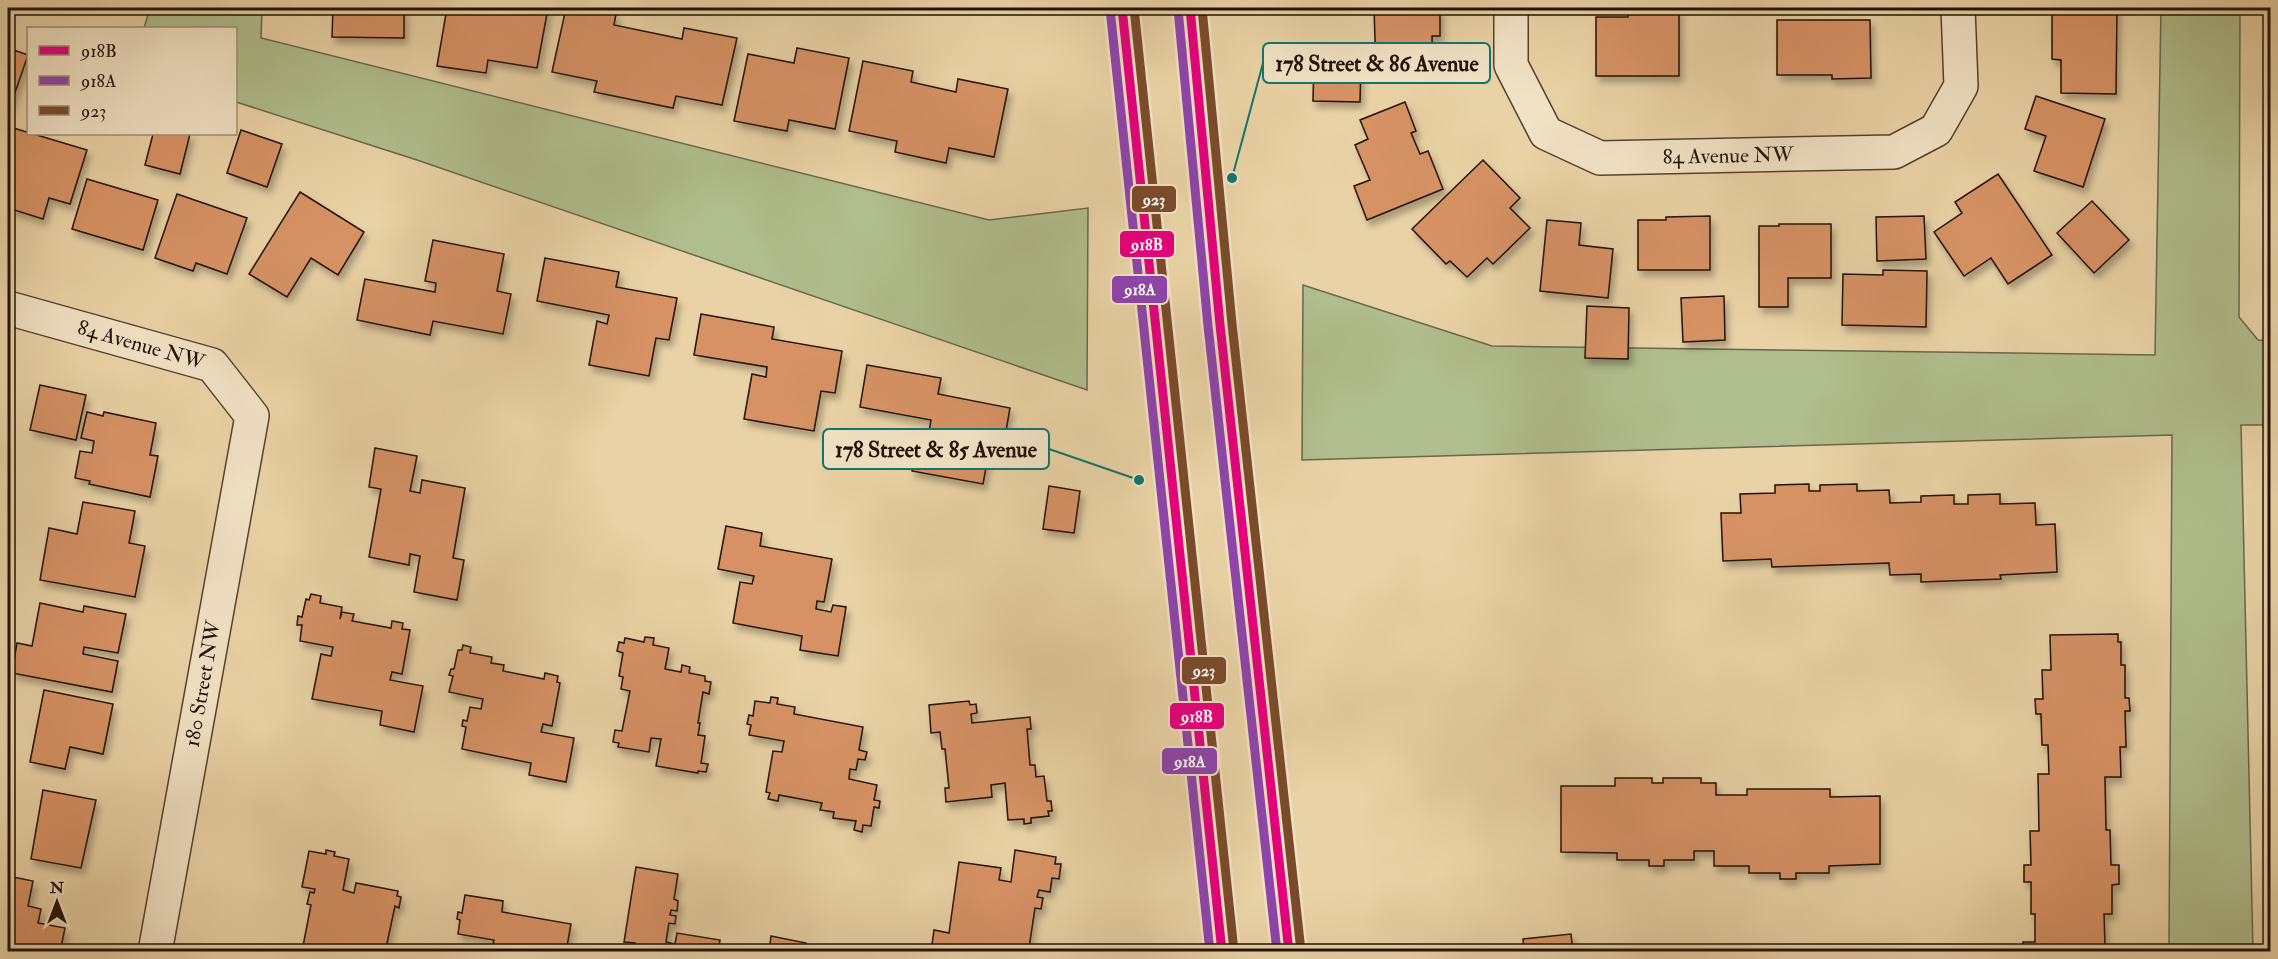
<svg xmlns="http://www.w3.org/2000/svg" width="2278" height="959" viewBox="0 0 2278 959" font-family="'IM FELL Double Pica',serif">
<defs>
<filter id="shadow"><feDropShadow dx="3.5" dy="6" stdDeviation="3" flood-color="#0004"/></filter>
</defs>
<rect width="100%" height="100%" fill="#e9d2a5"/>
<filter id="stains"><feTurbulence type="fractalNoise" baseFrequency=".00333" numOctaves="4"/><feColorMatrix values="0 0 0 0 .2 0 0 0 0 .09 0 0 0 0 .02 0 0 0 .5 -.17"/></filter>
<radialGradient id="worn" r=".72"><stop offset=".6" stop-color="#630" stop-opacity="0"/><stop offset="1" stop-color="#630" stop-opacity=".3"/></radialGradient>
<g fill="#b0bd8c" stroke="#68684a" stroke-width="1.5">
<path d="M150,8H262L261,38L989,220L1088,208L1087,390L417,160L236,102V28H144Z"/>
<path d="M2161,8H2240L2239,317L2258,340L2270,341V425H2241L2253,951H2169L2172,435L1302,460L1303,285L1492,346L2155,355Z"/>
</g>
<g fill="#d69265" stroke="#211207" stroke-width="1.5" filter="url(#shadow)">
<path d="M333,8H404V38L332,37Z"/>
<path d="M447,8H548L537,68L488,60L486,73L437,66Z"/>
<path d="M566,8H587L616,14L614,25L682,39L684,28L737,38L722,105L676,96L673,108L594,92L597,81L552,72Z"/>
<path d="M1374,8H1440V36H1432L1433,68L1376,69Z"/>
<path d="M1628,8H1679V76H1596V17H1628Z"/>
<path d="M2052,8H2117L2116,94L2061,93V60L2052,59Z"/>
<path d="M1777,20H1870L1871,78L1832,79V75H1777Z"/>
<path d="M8,48L28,55L11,104L8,103Z"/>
<path d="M797,48L849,58L835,129L789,120L787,131L734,121L748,54L794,63Z"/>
<path d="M1314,60L1361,61L1360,102L1313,101Z"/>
<path d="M863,61L913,71L911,82L956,92L958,79L1008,89L994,157L949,148L946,163L895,152L897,141L849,131Z"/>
<path d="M2036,96L2105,119L2083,187L2034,171L2046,136L2025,129Z"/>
<path d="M1405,102L1416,131L1411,133L1420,154L1428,151L1443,189L1367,220L1354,186L1370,180L1355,145L1368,139L1360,120Z"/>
<path d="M10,127L87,150L70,204L49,198L43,219L8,208V136Z"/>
<path d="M241,130L282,144L267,187L227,173Z"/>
<path d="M153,134H190L180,174L145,165Z"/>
<path d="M1483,160L1520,198L1510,208L1530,228L1493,264L1487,258L1467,277L1450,261L1446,264L1412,229Z"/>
<path d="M1998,174L2052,255L2008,284L1991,258L1964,276L1934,232L1962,213L1955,202Z"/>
<path d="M87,179L158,200L143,250L72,229Z"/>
<path d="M300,192L364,232L338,275L311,258L287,297L249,274Z"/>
<path d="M177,194L247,218L227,274L196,263L193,271L155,258Z"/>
<path d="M2092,201L2129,240L2094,273L2057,233Z"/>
<path d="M1710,216V270H1638V220H1666V217Z"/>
<path d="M1924,216L1926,259L1877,261L1876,217Z"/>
<path d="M1547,220L1581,223L1579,245L1613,249L1608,298L1540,291Z"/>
<path d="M1779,224H1831V278H1788V307H1759V226H1779Z"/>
<path d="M433,240L504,254L497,291L511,294L503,334L433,321L430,335L357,320L365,279L435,292L436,283L425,281Z"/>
<path d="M545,258L619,272L616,287L677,298L669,340L656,338L649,376L589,365L597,321L607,324L609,315L537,301Z"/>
<path d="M1883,270L1927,271L1926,327L1842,325L1843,274L1883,275Z"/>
<path d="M1724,296L1725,340L1683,342L1681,298Z"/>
<path d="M1587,306L1629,308L1628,359L1585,358Z"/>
<path d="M701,314L774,327L772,339L842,351L835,393L821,391L814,431L744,419L752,374L766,377L767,367L694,355Z"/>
<path d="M867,365L941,378L938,394L1010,408L1003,448L990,446L983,484L912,471L919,430L929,432L931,420L860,407Z"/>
<path d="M40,385L86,395L76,440L30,430Z"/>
<path d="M87,412L103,416L104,412L156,423L150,455L158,456L150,497L89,484L90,481L75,478L80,451L92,453L94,441L81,438Z"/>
<path d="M375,448L417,456L410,491L420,493L422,480L465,488L453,558L464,560L457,600L414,592L420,556L410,554L409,565L369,557L381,489L369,487Z"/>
<path d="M1809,484V491H1820V485L1857,484V491L1889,490L1890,503L1921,502V496L1954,495V504H1968V495L2000,494V504L2035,503L2036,525L2055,524L2057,572L2000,575L2001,579L1921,582V574L1890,575L1889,563L1772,567L1771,559L1723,561L1721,513H1741L1740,494L1775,493V485Z"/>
<path d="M1049,486L1080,491L1074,533L1043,529Z"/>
<path d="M83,502L135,511L129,543L145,546L135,597L40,580L49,528L77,534Z"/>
<path d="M726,526L762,533L760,546L832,559L824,602L817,601L816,609L831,612L833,605L846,607L838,656L800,650L802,636L733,623L740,582L752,584L754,576L718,569Z"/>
<path d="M311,594L321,596L320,603L342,607L340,619L342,612L354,614L352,621L391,628L392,621L403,623L402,629L410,630L402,674L392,672L390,680L423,686L414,732L380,725L382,711L312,699L321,654L331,656L333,647L300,641L302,625H297L298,616L302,617L306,599L309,600Z"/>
<path d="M40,603L83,612L84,606L126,614L118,653L84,647L83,654L118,661L112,692L12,673L17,643L32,646Z"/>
<path d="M2118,634V642H2121V665H2125V698H2129L2130,711H2125L2126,747H2120L2121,777H2105L2106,830H2110L2111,865H2119V884L2112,885V914H2104L2105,945H2091V952H2023V942H2035V914H2031V882H2024V865H2031L2030,831H2039L2038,774H2049L2048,745H2042L2041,714H2036L2035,699H2043L2042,670H2051L2050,635Z"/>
<path d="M645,637L654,638L653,645L669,648L665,669L681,672L682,665L690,667L689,673L705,676V681L711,682L709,694L703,692L698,723H700L698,735L705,736L701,763L708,764L706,772L698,771V773L656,766L661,739L651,738L649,752L618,747L619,743L613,742L615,730L622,731L630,691L621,689L623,677L619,676L623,653L617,651L619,642L624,643L625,638L644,642Z"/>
<path d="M463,645L471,647L470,653L492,657L491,663L504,665L503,671L544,679L545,673L558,676L557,682L560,683L552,726L543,724L541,732L574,738L566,782L529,775L531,763L462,749L466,727L462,726L463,720L467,721L470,707L481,709L483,699L449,692L453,676L449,675L451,669H454L458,650H462Z"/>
<path d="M44,690L113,704L103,754L70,747L65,769L30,762Z"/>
<path d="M771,697L778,698L777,704L795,707L794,714L863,727L859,750L867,752L865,760L858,759L856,770L850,769L849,779L877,785L874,800L880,801L879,808L874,807L871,826L863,825L862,832L854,830L856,821L833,818L834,812L820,810L822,803L779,795L778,801L768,799L770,793L766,792L773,751L782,752L784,741L749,735L751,725L747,724L749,715L753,716L755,701L770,703Z"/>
<path d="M969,701L970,705L976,704L977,713L971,714L972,723L1030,717L1031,729H1027L1030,765H1035L1036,777L1044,776L1047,801H1051L1052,811H1048L1049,816L1031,818V823L1024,824V819L1008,820L1005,783L991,785L992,797L946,802L945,788H949L945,749H942L940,732L931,733L929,705Z"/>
<path d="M1615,778H1652V783H1663V778H1701V783H1716V795H1747V789H1830V797L1880,796V864L1829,866V873H1796V879H1780V873H1749V866H1714V851H1694V860H1664V866H1649V860H1617V853L1561,852V786H1615Z"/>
<path d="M43,790L96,800L81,868L31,859Z"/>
<path d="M326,850L335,852L334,856L349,859L343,890L354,893L356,883L398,891L397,896L401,897L399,908L395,906L386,948L391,949L390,952H297L298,945L303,946L311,905L307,904L310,892L314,893L315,889L302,887L309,851L326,854Z"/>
<path d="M1015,850L1056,857L1055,864H1061L1059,879L1052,878L1050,892L1039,890L1037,897L1043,898L1041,909L1035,908L1029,948L1026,947V952H982V948L973,947L972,952H931L934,930L949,933L959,862L1001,868L999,880L1011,882Z"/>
<path d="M636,867L678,874L674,899L678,901L677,911L671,910L670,915L676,916L675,924L669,923L666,942L675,944L677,933L720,940L719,946H723V952H634L635,943L624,942Z"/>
<path d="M8,876L33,881L28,906L41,909L38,923L65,928L60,952H13L14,949L8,947Z"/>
<path d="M465,895L503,901L502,912L571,924L566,952H480L481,948L492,950L494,940L458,934L460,920L457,919L458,912L462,913Z"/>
<path d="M1571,934L1573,952H1524L1523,939Z"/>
<path d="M771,936L806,943L805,952H769Z"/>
</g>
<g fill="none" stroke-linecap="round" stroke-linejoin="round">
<defs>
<g id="street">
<path d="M1511,8V65L1546,133L1600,158L1894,152L1936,130L1961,86L1958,8"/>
<path d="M8,308L212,365L252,416L155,952"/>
</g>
<g id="secondary">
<path d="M1122,8L1222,952"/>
<path d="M1190,8L1220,325L1289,952"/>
</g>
</defs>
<use href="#street" stroke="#53422e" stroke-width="36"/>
<use href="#secondary" stroke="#211207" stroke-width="36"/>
<use href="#street" stroke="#f1e2c4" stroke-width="33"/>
<use href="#secondary" stroke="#f1e2c4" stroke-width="33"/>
<defs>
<g id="bus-1">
<path d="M1122,8L1222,952"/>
<path d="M1190,8L1220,325L1289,952"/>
</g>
<g id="bus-2">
<path d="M1110,9L1210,952"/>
<path d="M1178,9L1208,326L1277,952"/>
</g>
<g id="bus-3">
<path d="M1134,8L1234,951"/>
<path d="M1202,8L1232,324L1301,951"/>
</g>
</defs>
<use href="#bus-1" stroke="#f1e2c4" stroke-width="14"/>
<use href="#bus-2" stroke="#f1e2c4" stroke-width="14"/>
<use href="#bus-3" stroke="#f1e2c4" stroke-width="14"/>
<use href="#bus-1" stroke="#e5007d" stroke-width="9"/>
<use href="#bus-2" stroke="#8e44ad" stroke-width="9"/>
<use href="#bus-3" stroke="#7a4b2a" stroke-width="9"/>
</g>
<g text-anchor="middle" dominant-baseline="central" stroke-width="5" stroke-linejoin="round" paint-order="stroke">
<g font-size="21" fill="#211207" stroke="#f1e2c4">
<text transform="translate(1728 156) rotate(-1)">84 Avenue NW</text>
<text transform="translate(141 345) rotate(16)">84 Avenue NW</text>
<text transform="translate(203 684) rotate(-80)">180 Street NW</text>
</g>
</g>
<path fill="none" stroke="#0f766e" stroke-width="2" d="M1232 178L1263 63M1139 480L1049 449"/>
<g fill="#0f766e" stroke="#f1e2c4" stroke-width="2">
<circle cx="1232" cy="178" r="6"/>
<circle cx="1139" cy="480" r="6"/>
</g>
<g fill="#f1e2c4" stroke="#0f766e" stroke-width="2">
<rect x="1263" y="43" width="227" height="40" rx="6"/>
<rect x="823" y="429" width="226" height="40" rx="6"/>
</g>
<g font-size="22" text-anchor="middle" font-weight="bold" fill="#211207">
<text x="1377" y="71">178 Street &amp; 86 Avenue</text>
<text x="936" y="457">178 Street &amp; 85 Avenue</text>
</g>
<g stroke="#f1e2c4" stroke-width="2">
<rect x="1131" y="185" width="46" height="28" rx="6" fill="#7a4b2a"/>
<rect x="1119" y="230" width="56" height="28" rx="6" fill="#e5007d"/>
<rect x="1111" y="275" width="57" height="29" rx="6" fill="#8e44ad"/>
<rect x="1181" y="656" width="46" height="29" rx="6" fill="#7a4b2a"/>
<rect x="1169" y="702" width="56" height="28" rx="6" fill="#e5007d"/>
<rect x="1161" y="747" width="57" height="28" rx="6" fill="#8e44ad"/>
</g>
<g font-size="16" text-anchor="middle" font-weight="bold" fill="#fff">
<text x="1154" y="205">923</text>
<text x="1147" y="250">918B</text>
<text x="1140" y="295">918A</text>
<text x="1204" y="676">923</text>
<text x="1197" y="722">918B</text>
<text x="1190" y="767">918A</text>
</g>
<rect width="2278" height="959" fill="none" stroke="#e9d2a5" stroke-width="30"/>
<rect x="9" y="9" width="2260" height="941" fill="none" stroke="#211207" stroke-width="3"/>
<rect x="15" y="15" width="2248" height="929" fill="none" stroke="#211207" stroke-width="1.5"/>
<rect x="27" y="27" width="210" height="108" fill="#f1e2c4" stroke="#9e8f78" stroke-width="1.5"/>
<rect x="39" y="46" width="30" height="9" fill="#e5007d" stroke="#9e8f78" stroke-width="1.5"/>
<text x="81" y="57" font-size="18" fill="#211207">918B</text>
<rect x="39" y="76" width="30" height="9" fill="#8e44ad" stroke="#9e8f78" stroke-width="1.5"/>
<text x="81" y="87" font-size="18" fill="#211207">918A</text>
<rect x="39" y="106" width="30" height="9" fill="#7a4b2a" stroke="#9e8f78" stroke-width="1.5"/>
<text x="81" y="117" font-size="18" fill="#211207">923</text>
<g transform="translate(57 902)" stroke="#f1e2c4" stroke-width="4.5" paint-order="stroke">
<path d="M0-4.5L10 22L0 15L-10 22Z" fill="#211207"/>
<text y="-9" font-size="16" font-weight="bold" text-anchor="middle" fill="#211207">N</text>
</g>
<rect width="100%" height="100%" filter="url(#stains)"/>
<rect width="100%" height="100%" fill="url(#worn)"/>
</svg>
